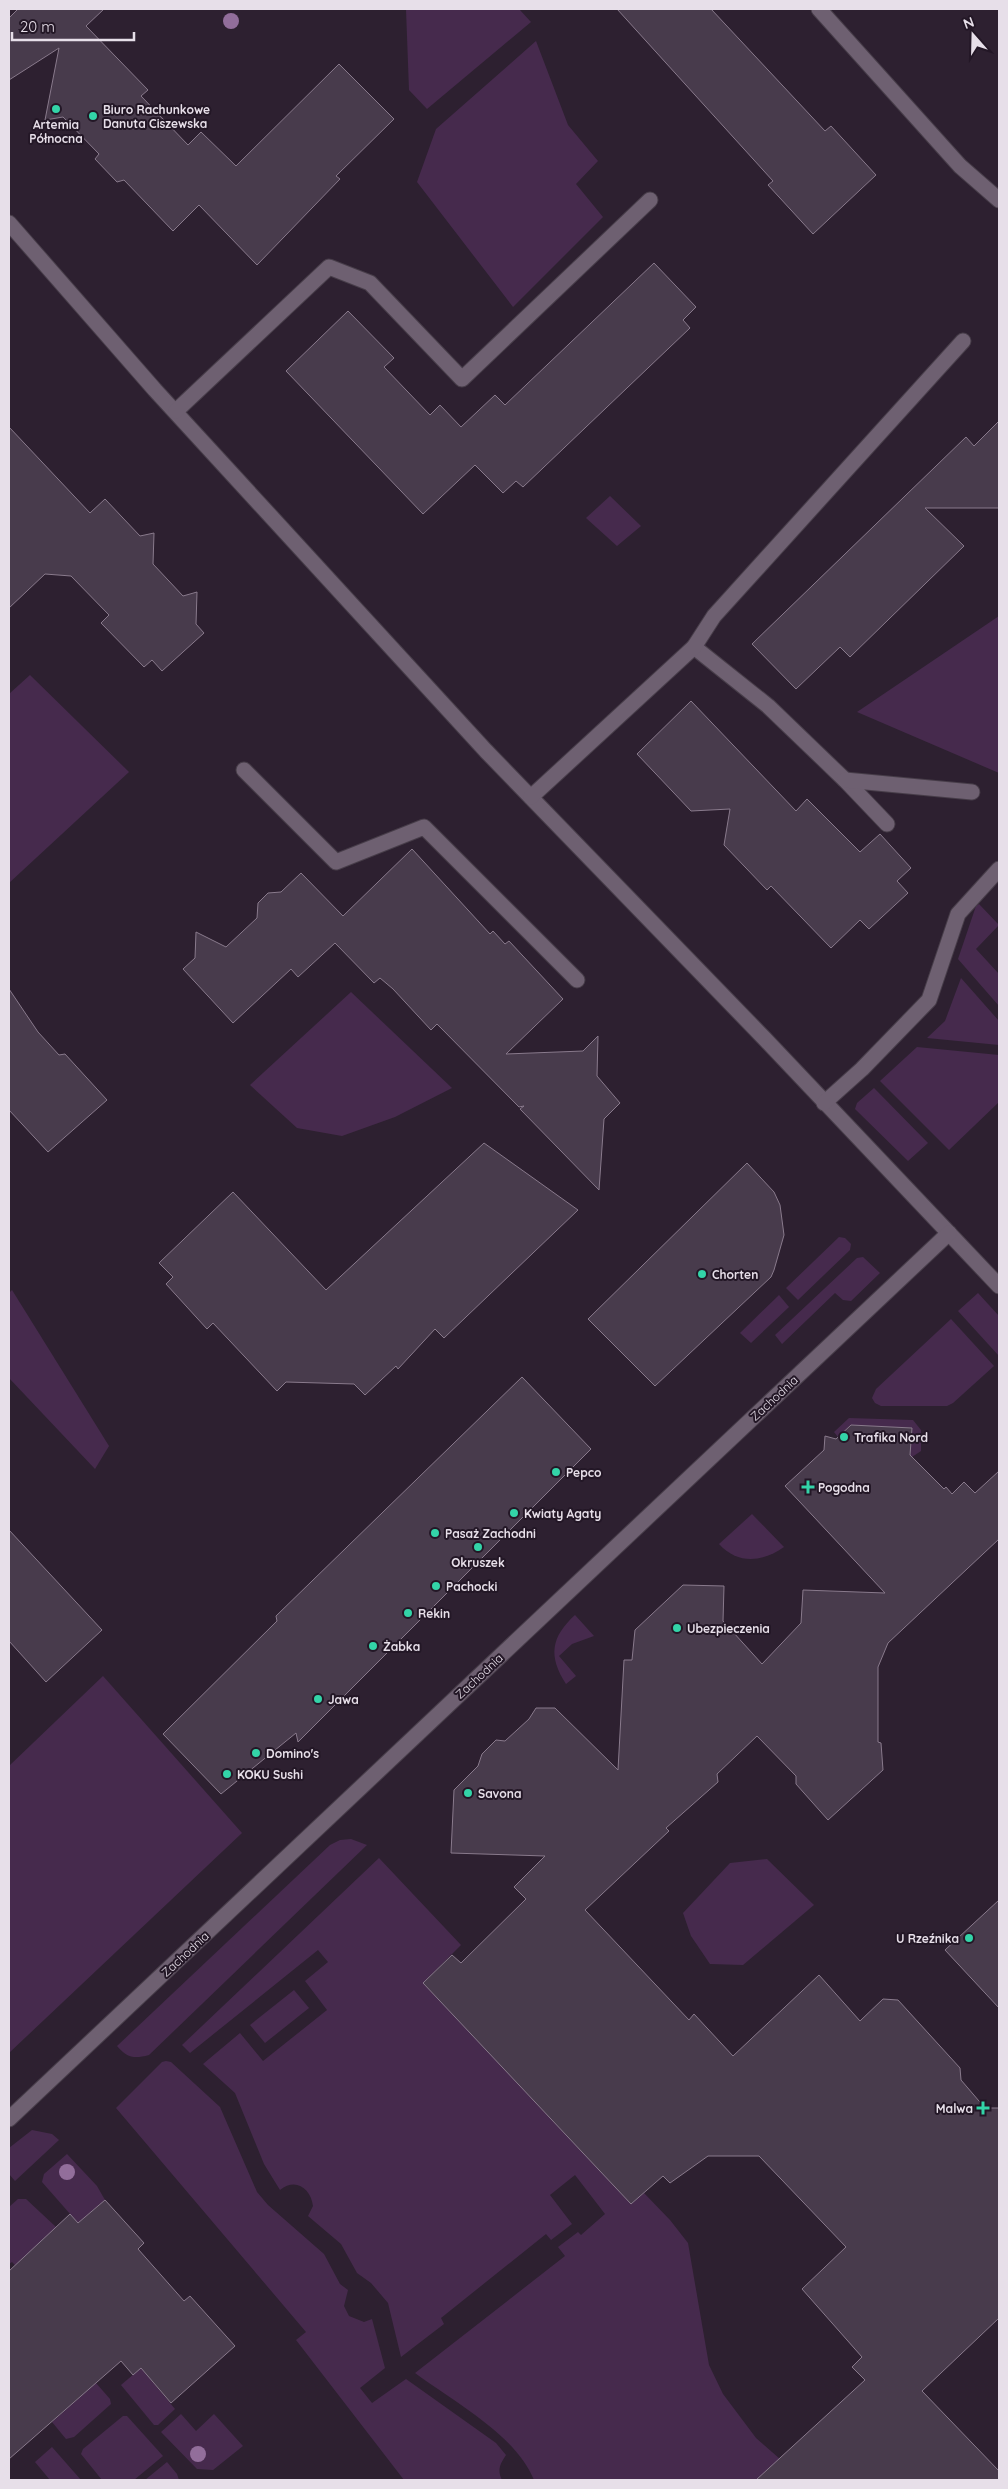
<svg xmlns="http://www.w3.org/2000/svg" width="1008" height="2489" viewBox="0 0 1008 2489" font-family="Quicksand,sans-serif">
<rect width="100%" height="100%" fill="#2d2030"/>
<g fill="#462a4d">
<path d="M406,9H519L531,22L427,109L409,90Z"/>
<path d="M536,41L568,125L598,161L576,184L603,217L513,307L417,182L436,129Z"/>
<path d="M610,496L641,526L617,546L586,518Z"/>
<path d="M999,616V773L857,712Z"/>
<path d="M30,675L129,772L9,883V694Z"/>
<path d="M979,904L999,925L976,949L999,974V1006L958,959L976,906Z"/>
<path d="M961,978L999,1021V1045L927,1038L945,1021Z"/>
<path d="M351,992L452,1088L395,1117L342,1136L297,1128L250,1085Z"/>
<path d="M917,1047L999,1055V1102L949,1150L880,1081Z"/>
<path d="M874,1088L928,1143L908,1161L855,1109L857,1103Z"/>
<path d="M839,1237L845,1238L851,1244L850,1250L798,1300L786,1288Z"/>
<path d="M863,1257L880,1273L851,1301L843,1300L835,1293L782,1344L775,1335L857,1258Z"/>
<path d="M12,1290L109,1446L95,1469L9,1378V1293Z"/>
<path d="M978,1293L999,1316V1356L958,1311Z"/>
<path d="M779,1295L789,1307L751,1343L740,1333Z"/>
<path d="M951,1319L994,1366L953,1403L947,1406H881L875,1403L872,1398L876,1389Z"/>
<path d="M849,1418L913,1420L921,1430V1451L912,1457L910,1455L912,1428L851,1425L838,1437L834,1432Z"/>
<path d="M752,1514L784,1547C763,1562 738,1565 719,1544Z"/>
<path d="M575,1615L594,1636L572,1644L559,1656L576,1676L566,1684C548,1656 551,1637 575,1615Z"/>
<path d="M103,1676L242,1833L9,2053V1766Z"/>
<path d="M351,1839L367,1845L149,2055C134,2059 127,2058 117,2046L330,1845L340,1840Z"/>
<path d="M379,1858L461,1945L423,1983L631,2204L644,2193L670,2220L688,2243L709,2365L723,2394L756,2438L780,2459L757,2480H534C515,2434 454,2402 415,2373L565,2256L558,2247L578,2232L581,2235L605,2214L575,2175L550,2195L572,2224L551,2240L546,2234L441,2318L444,2324L401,2357L388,2303L371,2283L357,2273L341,2244L308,2216L313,2206C311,2189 296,2177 280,2190L264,2164L235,2093L203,2064L240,2033L263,2061L327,2010L305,1981L328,1962L318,1950L190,2053L182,2045Z"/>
<path d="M767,1859L814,1905L743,1965L710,1964L691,1936L683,1913L730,1863Z"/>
<path d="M294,1990L309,2008L265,2043L250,2025Z"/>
<path d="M166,2061L171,2062L220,2107L257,2192L268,2205L324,2254L340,2284L348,2290L344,2306L349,2316L364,2322L372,2319L385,2368L360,2388L372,2403L406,2379L496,2443L506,2455C500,2464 497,2470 502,2480H404L296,2340L306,2332L116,2108L162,2062Z"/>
<path d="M32,2130L52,2134L59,2140L15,2181L9,2174V2148Z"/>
<path d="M67,2154L97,2186L105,2200L78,2223L42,2182L44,2174Z"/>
<path d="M18,2199H26L56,2227L28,2279L12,2262L9,2264V2207Z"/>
<path d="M141,2368L175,2409L158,2425H154L121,2385Z"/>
<path d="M96,2383L110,2399L111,2404L74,2437L66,2439L52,2422Z"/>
<path d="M181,2414L196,2431L214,2414L243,2446L213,2470L197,2469L161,2432Z"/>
<path d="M123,2416H127L163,2456L134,2480H102L81,2454L83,2449Z"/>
<path d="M52,2447L81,2480H50L35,2462Z"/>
<path d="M167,2462L177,2474L179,2480H145Z"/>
</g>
<g fill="#483b4c" stroke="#897a8c">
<path d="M18,9H104L86,26L148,90L141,96L188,145L201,132L236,166L339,64L394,119L336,176L340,179L257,265L199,205L173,231L124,180L117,182L95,159L99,154L63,117L45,120L59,48L9,80V18Z"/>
<path d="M617,9H711L825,131L831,126L876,175L813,234L768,185L773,181Z"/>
<path d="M654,263L696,307L683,320L690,328L523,487L516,481L503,493L475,465L423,514L286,371L348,311L394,358L384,367L430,415L440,405L461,427L495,395L505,405Z"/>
<path d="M999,421V508H925L964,546L850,657L840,647L796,689L752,644L966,437L974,446Z"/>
<path d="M9,427L90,513L105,499L140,536L154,533L153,564L183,596L197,592L196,624L204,633L162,671L152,660L144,667L101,623L109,615L71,576L45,574L9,608Z"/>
<path d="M691,701L796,811L807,799L860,852L880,834L911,868L897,881L908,893L869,929L860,920L831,948L771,886L767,890L724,845L730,809L691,811L637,754Z"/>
<path d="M412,849L490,934L493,931L505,944L509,941L563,999L506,1054L583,1051L598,1036L597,1076L620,1103L604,1119L599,1190L520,1109L524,1106L519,1107L437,1024L431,1030L393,989L380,978L374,983L335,943L298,977L291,969L233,1023L183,969L195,958L196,932L226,947L257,918L258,903L268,893L281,892L301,873L343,916Z"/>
<path d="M9,989L38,1032L59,1055L65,1054L107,1100L48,1152L9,1110Z"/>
<path d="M484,1143L578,1210L444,1338L435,1329L398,1369L396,1366L365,1395L354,1384L286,1382L277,1391L213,1323L207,1329L166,1284L173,1277L159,1263L233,1192L326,1290Z"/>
<path d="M747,1163L774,1192L780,1205L784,1235L774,1270L771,1277L655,1386L588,1319Z"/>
<path d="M522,1377L591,1449L298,1742L296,1733L221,1794L163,1734L277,1621L276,1616Z"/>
<path d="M851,1425L912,1428L910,1455L944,1489L946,1487L952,1494L964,1482L975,1493L999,1471V1539L888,1643L878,1667V1742L881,1743L883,1770L828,1820L796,1784V1776L757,1736L717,1774L718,1782L666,1828L669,1831L585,1910L689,2020L694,2014L733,2056L819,1975L860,2021L883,1999L898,2000L960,2068L961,2080L985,2108H999V2318L922,2391L999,2471V2480H756L865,2380L852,2367L862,2357L802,2289L846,2247L759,2156H708L670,2183L663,2176L631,2204L423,1983L452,1955L461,1963L526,1899L514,1887L545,1856L451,1853L454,1790L478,1766L482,1754L496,1740L505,1741L529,1719L536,1708H555L618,1770L624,1660H632L635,1630L683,1585L724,1586L723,1621L762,1664L801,1623L803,1590L885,1593L785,1486L824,1450L825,1436L836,1439Z"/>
<path d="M9,1530L102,1630L46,1682L9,1641Z"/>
<path d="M999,1900V2008L945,1950Z"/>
<path d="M105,2200L144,2243L138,2249L184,2301L190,2296L235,2346L171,2403L141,2368L133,2375L121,2361L9,2459V2271L70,2214L78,2223Z"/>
</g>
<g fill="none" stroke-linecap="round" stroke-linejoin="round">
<defs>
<g id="minor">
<path d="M819,9L960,166L999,200"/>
<path d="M9,223L155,390L486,751L764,1038L999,1286"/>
<path d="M176,411L329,267L370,283L462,379L650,200"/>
<path d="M694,647L768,706L845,780L887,824"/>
<path d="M244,770L336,862L424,827L577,980"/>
<path d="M845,780L972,792"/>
<path d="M531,797L694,647L714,616L963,341"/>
<path d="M824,1103L862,1069L929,1000L958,914L999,869"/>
<path d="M9,2119L949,1233"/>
</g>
</defs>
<use href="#minor" stroke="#473d49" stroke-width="17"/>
<use href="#minor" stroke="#6e6071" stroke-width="15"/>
</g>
<g fill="#926e9b">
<circle cx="231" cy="21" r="8"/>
<circle cx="67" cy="2172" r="8"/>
<circle cx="198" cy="2454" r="8"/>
</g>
<g fill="#33d4a8" stroke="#231726" stroke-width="2">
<circle cx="56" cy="109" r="5"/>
<circle cx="93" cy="116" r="5"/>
<circle cx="702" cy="1274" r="5"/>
<circle cx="844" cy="1437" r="5"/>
<circle cx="556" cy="1472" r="5"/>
<path d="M805.5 1479.5h5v5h5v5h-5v5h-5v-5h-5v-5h5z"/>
<circle cx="514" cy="1513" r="5"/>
<circle cx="435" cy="1533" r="5"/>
<circle cx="478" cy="1547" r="5"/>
<circle cx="436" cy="1586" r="5"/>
<circle cx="408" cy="1613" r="5"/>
<circle cx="677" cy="1628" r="5"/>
<circle cx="373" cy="1646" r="5"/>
<circle cx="318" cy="1699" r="5"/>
<circle cx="256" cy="1753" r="5"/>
<circle cx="227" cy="1774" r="5"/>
<circle cx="468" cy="1793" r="5"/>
<circle cx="969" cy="1938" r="5"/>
<path d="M980.5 2100.5h5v5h5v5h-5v5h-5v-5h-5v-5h5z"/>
</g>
<g text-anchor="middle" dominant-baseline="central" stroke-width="4" stroke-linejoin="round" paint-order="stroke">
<g font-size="12" font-weight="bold" fill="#e7dfe9" stroke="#231726" text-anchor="start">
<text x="103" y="109">Biuro Rachunkowe<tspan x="103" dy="14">Danuta Ciszewska</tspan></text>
<text x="56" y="124" text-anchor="middle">Artemia<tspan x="56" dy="14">Północna</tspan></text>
<text x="712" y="1274">Chorten</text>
<text x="854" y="1437">Trafika Nord</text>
<text x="566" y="1472">Pepco</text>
<text x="818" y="1487">Pogodna</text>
<text x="524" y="1513">Kwiaty Agaty</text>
<text x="445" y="1533">Pasaż Zachodni</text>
<text x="478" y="1562" text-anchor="middle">Okruszek</text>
<text x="446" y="1586">Pachocki</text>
<text x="418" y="1613">Rekin</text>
<text x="687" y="1628">Ubezpieczenia</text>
<text x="383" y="1646">Żabka</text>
<text x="328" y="1699">Jawa</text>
<text x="266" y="1753">Domino's</text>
<text x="237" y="1774">KOKU Sushi</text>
<text x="478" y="1793">Savona</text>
<text x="959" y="1938" text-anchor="end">U Rzeźnika</text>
<text x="973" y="2108" text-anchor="end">Malwa</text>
</g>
<g font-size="12" fill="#e7dfe9" stroke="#231726">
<text transform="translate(774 1398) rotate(-43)">Zachodnia</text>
<text transform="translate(479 1676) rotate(-43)">Zachodnia</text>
<text transform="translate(185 1954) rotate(-43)">Zachodnia</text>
</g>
</g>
<rect width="1008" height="2489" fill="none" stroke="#e7dfe9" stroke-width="20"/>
<g transform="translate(973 35) rotate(340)" stroke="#231726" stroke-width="4" paint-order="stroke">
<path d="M0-4L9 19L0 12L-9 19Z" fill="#e7dfe9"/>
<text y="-8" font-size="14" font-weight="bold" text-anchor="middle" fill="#e7dfe9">N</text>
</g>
<path d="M12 32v8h122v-8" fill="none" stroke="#e7dfe9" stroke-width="2.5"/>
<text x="20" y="32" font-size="15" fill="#e7dfe9" stroke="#231726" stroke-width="4" paint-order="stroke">20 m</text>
</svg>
